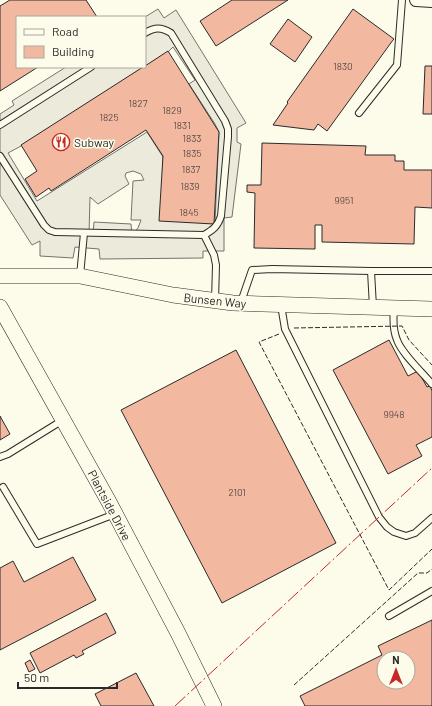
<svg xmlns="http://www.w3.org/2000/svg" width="432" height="706" viewBox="0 0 432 706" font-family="Barlow,sans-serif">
<rect width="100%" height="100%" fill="#fdfbea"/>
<path fill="#eceadb" stroke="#74746e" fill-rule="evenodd" d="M158,9L164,18L176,10L246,123L237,128V142L241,144L232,217L224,218V251H203V258L100,259L99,249L75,247L73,258L40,256V241L32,245L0,195V114L14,105L12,101L66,67H145V17ZM173,47L195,80L189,84L215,124L219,132L215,222L161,220L163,157L147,132L37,201L8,153L23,145L168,52ZM133,171L141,174L144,180L133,181L131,220H141L138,228L132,235L131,224L94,222L93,234H89L90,197L98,204L129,184L125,176L126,173Z"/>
<g fill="#f2b8a0" stroke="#2b2b2b" fill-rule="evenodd">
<path d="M10,0H86L97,17H17V67H38L0,91V6Z"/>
<path d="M232,0H288L216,46L200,21Z"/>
<path d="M353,9L394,39L393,40L327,131L318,124L314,130L273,125L288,103L287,102Z"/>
<path d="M288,19L312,37L295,62L270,44Z"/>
<path d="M168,51L219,132L214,224L159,221L163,156L146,130L51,191L49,188L36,197L25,179L37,171L21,145L143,67H145V66Z"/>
<path d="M425,66H432V114H423Z"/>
<path d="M262,143L366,146L365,155H395V161H404V170H432V208L415,207L414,244L322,242V225H315V249L254,248L255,193L247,192V185H261Z"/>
<path d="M389,340L408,376L418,371L427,387L430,386L432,391V437L416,445L422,456L388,474L333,370Z"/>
<path d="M236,350L336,543L222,603L121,410Z"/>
<path d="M0,416L10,434L0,440Z"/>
<path d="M73,557L96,600L0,650V568L13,561L24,582Z"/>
<path d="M106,613L116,633L82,651L84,654L76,658L74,655L40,673L30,653Z"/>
<path d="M432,620V706H305L300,696L382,655L378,646ZM384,658H408V682H384Z"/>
<path d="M30,660L35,669L29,672L25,663Z"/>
<path d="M136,673L154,706H101L95,694Z"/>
</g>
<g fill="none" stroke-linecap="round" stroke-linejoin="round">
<defs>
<g id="service">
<path d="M359,113L397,65L402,0"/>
<path d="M0,125L91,67"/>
<path d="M0,156L44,225L49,230L55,232L204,235C213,230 218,226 221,216L228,137V129L225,121L171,33C161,27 155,27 145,33"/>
<path d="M204,235L214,255L216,265L215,301"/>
<path d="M371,271H432"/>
<path d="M80,276L84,233"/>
<path d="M241,302L252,270L272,269L371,271L373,307"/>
<path d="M281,305L285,329L379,517L387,527L394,532L406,536L415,533L432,518"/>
<path d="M394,309C393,319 393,330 397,340C402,354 422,372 432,384"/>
<path d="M0,457L8,454L63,420"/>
<path d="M3,487L37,544L115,514"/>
<path d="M389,616L432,591"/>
</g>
<path id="minor" d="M416,0L432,1"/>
<g id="tertiary">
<path d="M0,276H80L173,295L233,303L432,309"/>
<path d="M0,307L109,502L178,633L214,706"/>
</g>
</defs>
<use href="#service" stroke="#2b2b2b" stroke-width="8"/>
<use href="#minor" stroke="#2b2b2b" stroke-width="14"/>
<use href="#tertiary" stroke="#2b2b2b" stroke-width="16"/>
<use href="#service" stroke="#fdfbea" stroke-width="6"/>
<use href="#minor" stroke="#fdfbea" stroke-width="12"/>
<use href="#tertiary" stroke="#fdfbea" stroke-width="15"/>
<g stroke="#2b2b2b" stroke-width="1" stroke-dasharray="5 2" stroke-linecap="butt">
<path d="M294,328L402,326L409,340L432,365"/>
<path d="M279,334L259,342L389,590L432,549"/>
<path d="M294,685L418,573H427L432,569"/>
</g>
<path stroke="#c62828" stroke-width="1" stroke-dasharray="14 3 2 3" stroke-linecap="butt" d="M175,706L432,468"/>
</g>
<defs>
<symbol id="restaurant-ring" viewBox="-11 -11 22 22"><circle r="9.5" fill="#fdfbea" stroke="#c62828" stroke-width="1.5"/><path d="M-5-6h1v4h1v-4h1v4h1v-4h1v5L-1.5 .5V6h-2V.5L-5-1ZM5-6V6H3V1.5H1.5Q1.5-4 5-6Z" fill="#c62828"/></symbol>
</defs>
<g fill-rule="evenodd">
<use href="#restaurant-ring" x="51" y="132" width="20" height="20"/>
</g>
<g text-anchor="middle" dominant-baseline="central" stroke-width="3" stroke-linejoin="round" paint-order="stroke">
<g font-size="10" fill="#5d4e48">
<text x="343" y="66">1830</text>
<text x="138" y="103">1827</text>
<text x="172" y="110">1829</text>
<text x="109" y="117">1825</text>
<text x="182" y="125">1831</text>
<text x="192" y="138">1833</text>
<text x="192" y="153">1835</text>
<text x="191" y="169">1837</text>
<text x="190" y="186">1839</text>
<text x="344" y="200">9951</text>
<text x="189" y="212">1845</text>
<text x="394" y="414">9948</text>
<text x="237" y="492">2101</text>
</g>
<g font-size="12" fill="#2b2b2b" stroke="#fdfbea" text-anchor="start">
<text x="74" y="142">Subway</text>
</g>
<g font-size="12" fill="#2b2b2b" stroke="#fdfbea">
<text transform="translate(215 300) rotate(6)">Bunsen Way</text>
<text transform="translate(110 505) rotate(62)">Plantside Drive</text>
</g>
</g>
<rect x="16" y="16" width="130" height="52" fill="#fdfbea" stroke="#a9a89e"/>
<rect x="24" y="29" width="20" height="6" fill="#fdfbea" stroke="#a9a89e"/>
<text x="52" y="36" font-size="12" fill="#2b2b2b">Road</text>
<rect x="24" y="46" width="20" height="12" fill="#f2b8a0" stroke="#a9a89e"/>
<text x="52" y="56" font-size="12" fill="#2b2b2b">Building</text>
<g transform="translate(396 670)"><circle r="19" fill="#fdfbea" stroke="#a9a89e"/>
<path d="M0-3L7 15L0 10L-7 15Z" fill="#c62828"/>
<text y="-6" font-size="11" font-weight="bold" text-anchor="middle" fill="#2b2b2b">N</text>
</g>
<path d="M18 682v6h99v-6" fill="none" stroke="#2b2b2b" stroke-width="2"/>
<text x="24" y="682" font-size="12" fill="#2b2b2b" stroke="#fdfbea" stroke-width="3" paint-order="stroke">50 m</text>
</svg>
